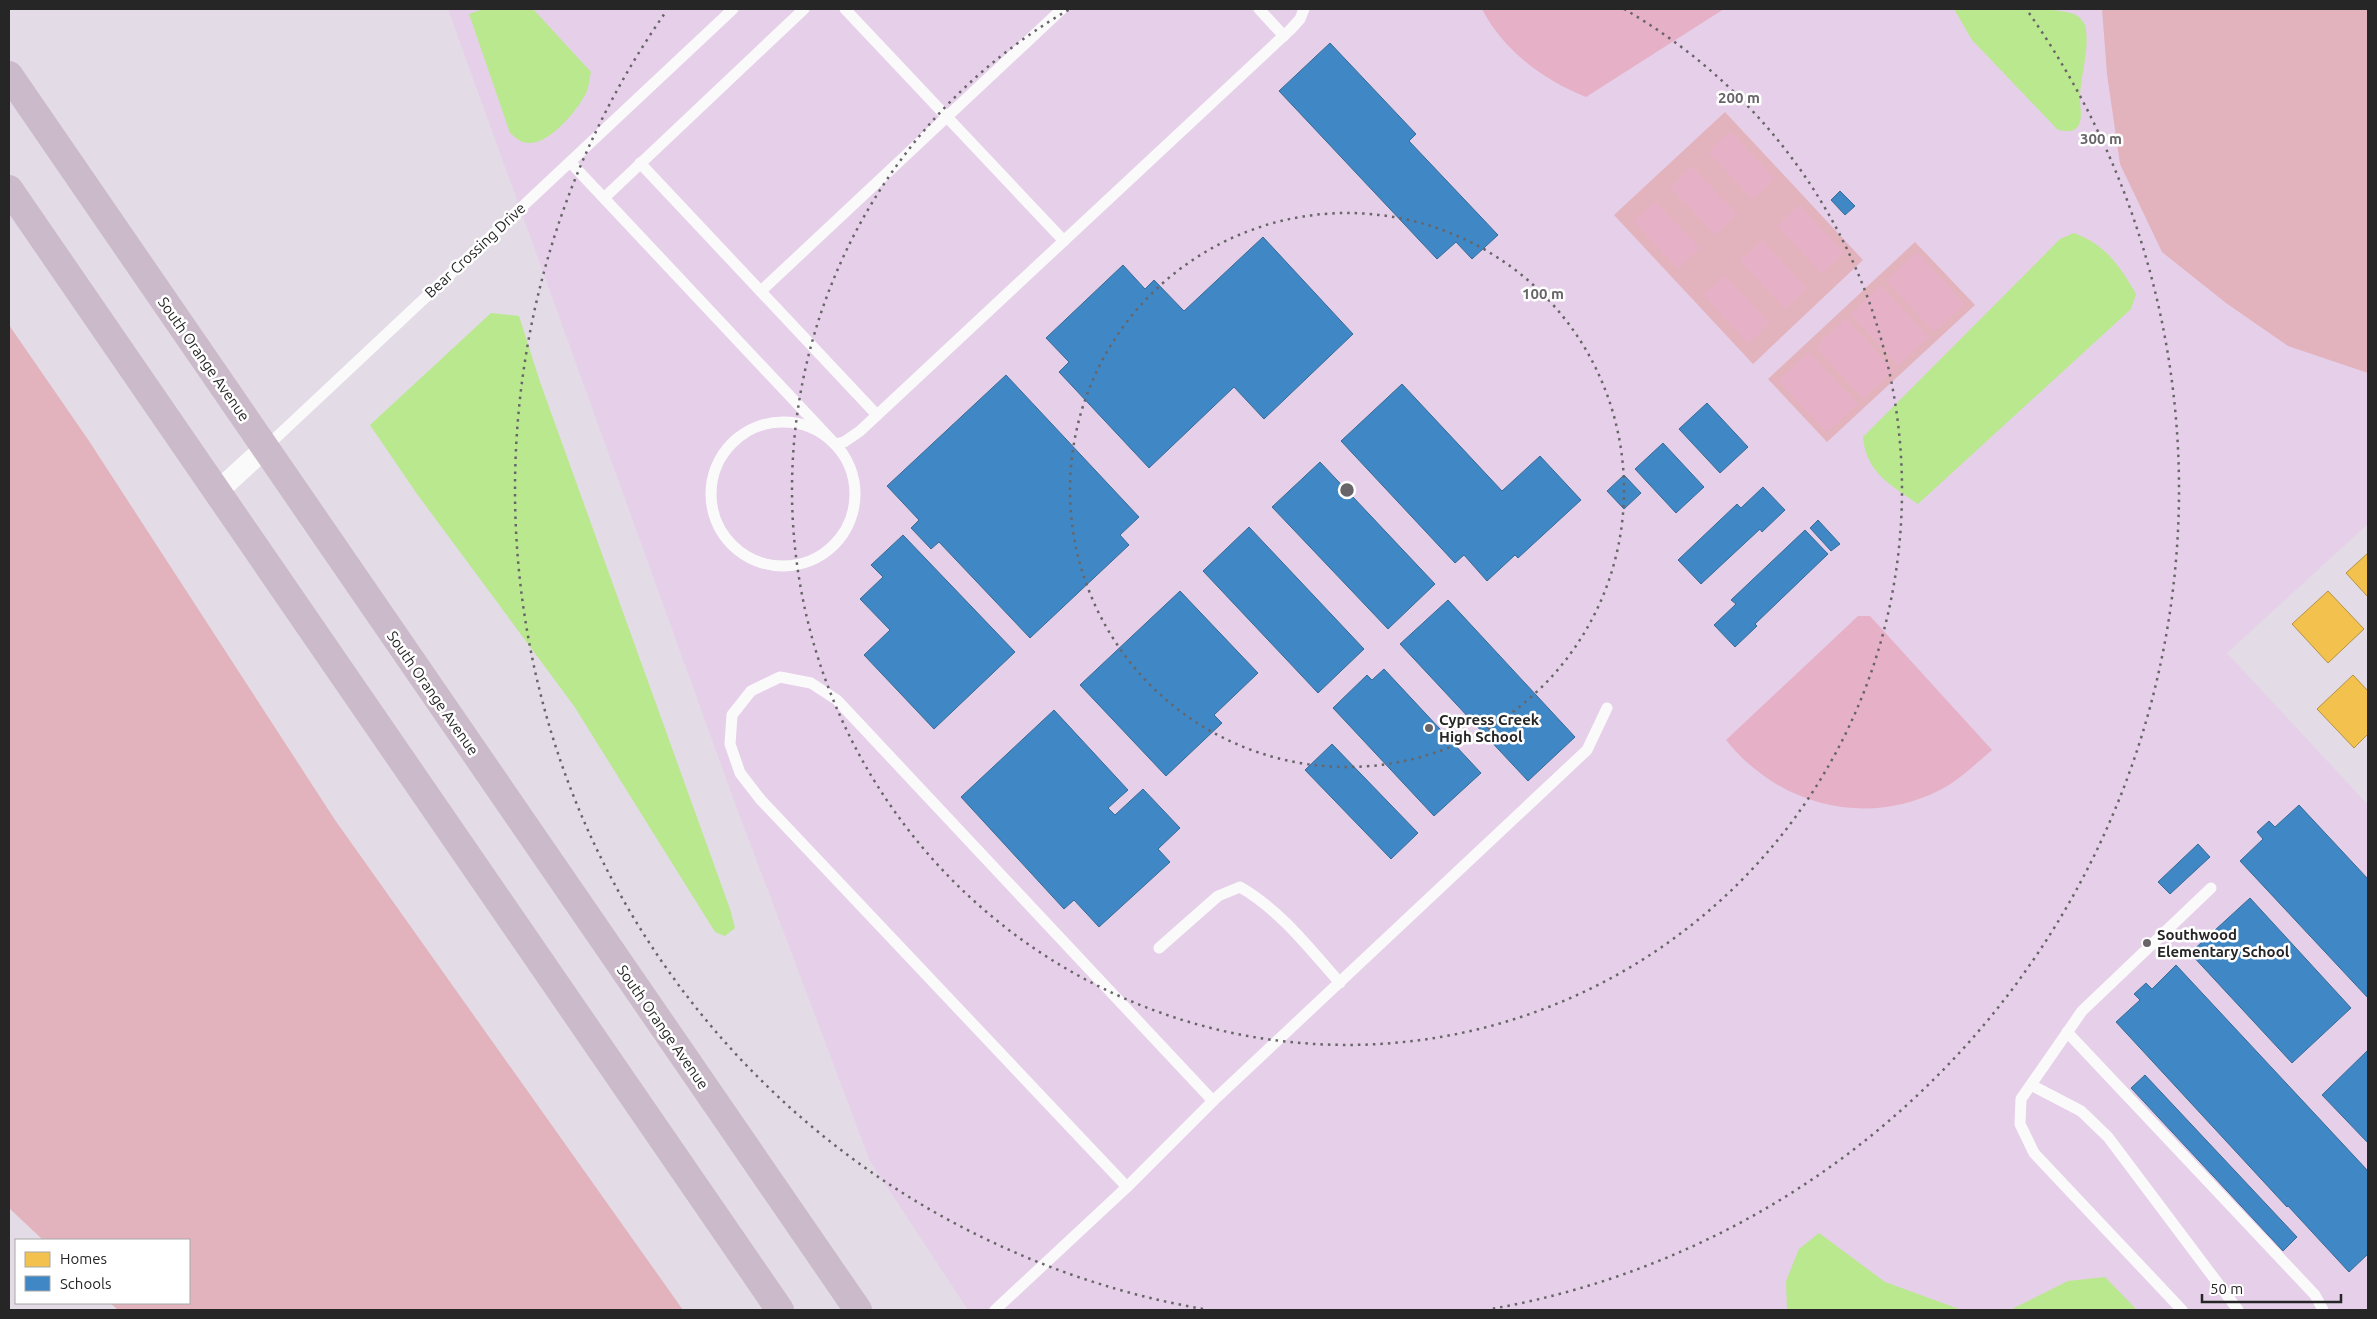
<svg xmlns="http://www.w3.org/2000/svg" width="2377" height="1319" viewBox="0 0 2377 1319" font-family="Ubuntu,sans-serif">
<rect width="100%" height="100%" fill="#e3dbe6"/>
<path fill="#e6cfe9" d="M448,9H2103L2368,284V524L2227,653L2368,805V1310H968L870,1161L735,803Z"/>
<g fill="#e2b3bc">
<path d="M2102,9H2368V373L2288,346L2226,303L2162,252L2120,164L2107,74Z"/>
<path d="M1725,112L1863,260L1753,364L1614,215Z"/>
<path d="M1915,242L1975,305L1827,442L1768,379Z"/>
<path d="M9,325L89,441L335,820L683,1310H118L110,1303H189V1240H43L9,1208Z"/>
</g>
<g fill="#e6b1c6">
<path d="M1482,9H1724L1586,97C1543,80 1503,50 1482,9Z"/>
<path d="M1730,131L1775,179L1753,200L1708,152Z"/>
<path d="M1692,166L1737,214L1715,235L1670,187Z"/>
<path d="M1655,201L1700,248L1678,269L1633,221Z"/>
<path d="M1799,205L1844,253L1822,274L1777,226Z"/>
<path d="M1762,240L1807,288L1785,309L1740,261Z"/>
<path d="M1917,252L1965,304L1934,332L1886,281Z"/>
<path d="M1725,275L1770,323L1748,344L1703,295Z"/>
<path d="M1881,285L1929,337L1898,366L1850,314Z"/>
<path d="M1846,318L1894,370L1863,399L1815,347Z"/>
<path d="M1809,352L1858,404L1827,433L1778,381Z"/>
<path d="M1858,616H1870L1992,750C1975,764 1959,781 1938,791C1863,828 1777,804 1726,740Z"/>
</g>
<g fill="#bae88e">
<path d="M483,9H533L591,72C589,79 589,89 585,95C576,112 545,150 523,142C519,141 514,136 510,133L469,14Z"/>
<path d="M1954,9C1977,9 2065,5 2079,17C2083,21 2086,25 2086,31C2089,53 2080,77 2080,99C2080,107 2083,119 2078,126C2074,133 2066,131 2058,130L1972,40Z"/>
<path d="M2074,233C2106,245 2119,265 2136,294L2131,309L1918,504C1891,485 1866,473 1863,437L2060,239Z"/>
<path d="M491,313L519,316L540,382L730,909L735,928L725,936L715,932L574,706L417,494L370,425Z"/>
<path d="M1819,1233L1885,1282L1962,1310H1787L1786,1281L1799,1249Z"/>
<path d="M2105,1277L2137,1310H2010L2068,1281Z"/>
</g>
<g fill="#f2c14e" stroke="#b59242">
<path d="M2368,553V597L2346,573Z"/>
<path d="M2328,591L2364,629L2328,663L2292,624Z"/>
<path d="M2353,675L2368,691V734L2354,748L2317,709Z"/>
</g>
<g fill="#3f88c5" stroke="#386b95">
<path d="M1330,43L1416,134L1409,141L1498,235L1472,259L1456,242L1437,259L1279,91Z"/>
<path d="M1840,191L1855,206L1845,215L1831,200Z"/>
<path d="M1263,237L1353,334L1264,419L1234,387L1149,468L1059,372L1069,362L1046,338L1123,265L1145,289L1154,280L1184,311Z"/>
<path d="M1006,375L1139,517L1120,535L1129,545L1030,638L939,542L931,549L911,528L919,520L887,486Z"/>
<path d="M1402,384L1502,491L1540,456L1581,500L1518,558L1515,555L1487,581L1464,555L1455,563L1341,441Z"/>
<path d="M1707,403L1748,447L1720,473L1679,429Z"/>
<path d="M1663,443L1704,487L1676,513L1635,469Z"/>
<path d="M1320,462L1435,584L1388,629L1272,507Z"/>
<path d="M1624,475L1641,493L1624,509L1607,491Z"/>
<path d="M1763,487L1785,510L1762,532L1760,529L1701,584L1678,560L1737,504L1741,508Z"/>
<path d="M1818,520L1840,544L1831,551L1810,528Z"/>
<path d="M1249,527L1364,649L1318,693L1203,571Z"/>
<path d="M1805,530L1828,554L1755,624L1757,626L1735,647L1714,625L1736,604L1731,600Z"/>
<path d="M903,535L1015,652L934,729L864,655L890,630L860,599L883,577L871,565Z"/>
<path d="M1180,591L1258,673L1214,715L1222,723L1166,776L1080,685Z"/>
<path d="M1448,600L1575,737L1528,781L1400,644Z"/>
<path d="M1384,669L1481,773L1434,816L1333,708L1367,675L1372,680Z"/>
<path d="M1054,710L1128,790L1108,808L1115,815L1143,789L1180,828L1158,849L1170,862L1099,927L1074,900L1064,909L961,797Z"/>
<path d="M1332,744L1418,833L1391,859L1305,770Z"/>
<path d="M2299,805L2368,879V998L2240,861L2263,839L2257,832L2269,821L2275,827Z"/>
<path d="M2198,844L2210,857L2170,894L2158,882Z"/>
<path d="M2250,898L2351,1008L2292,1063L2190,953Z"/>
<path d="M2176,965L2368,1171V1254L2349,1272L2288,1206L2287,1207L2116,1022L2140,1000L2134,994L2146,983L2152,989Z"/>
<path d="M2368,1050V1143L2322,1095Z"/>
<path d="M2145,1075L2297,1237L2283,1251L2131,1088Z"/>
</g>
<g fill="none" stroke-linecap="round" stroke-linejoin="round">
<g stroke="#fbfafb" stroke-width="11">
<path d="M845,9L1064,241"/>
<path d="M1259,9L1284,36"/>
<path d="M570,162L835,444L844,442L860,431L1291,29L1300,19L1304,9"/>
<path d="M640,163L877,415"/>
<path d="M604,198L804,9"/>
<path d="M761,291L1062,9"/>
<circle cx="783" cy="494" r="72"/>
<path d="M265,448L733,9"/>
<path d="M1159,948L1218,896L1240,887C1280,910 1309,948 1340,983"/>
<path d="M2067,1032L2315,1295L2323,1310"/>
<path d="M2031,1085L2081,1111L2108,1137L2238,1310"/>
<path d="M1127,1187L761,800L740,773L730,744L732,715L751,691L780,677L811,683L837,700L1213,1101"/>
<path d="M995,1310L1127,1187L1213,1101L1587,750L1607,708"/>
<path d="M2182,1310L2034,1153L2020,1124L2021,1099L2082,1011L2211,888"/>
</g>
<path stroke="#fbfafb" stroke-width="21" d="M217,492L265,448"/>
<g stroke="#cbbaca" stroke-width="28">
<path d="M9,75L858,1310"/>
<path d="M9,189L780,1310"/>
</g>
</g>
<g fill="none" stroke="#686569" stroke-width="2.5" stroke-dasharray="2.5 5">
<circle cx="1347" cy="490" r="277"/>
<path d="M1624 9A555 555 0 1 1 1070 9"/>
<path d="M1203 1309A832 832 0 0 1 665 13M2029 13A832 832 0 0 1 1491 1309"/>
</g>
<g fill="#686569" stroke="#fff" stroke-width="2">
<circle cx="1429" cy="728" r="5"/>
<circle cx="2147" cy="943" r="5"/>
</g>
<g text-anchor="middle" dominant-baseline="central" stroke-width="5" stroke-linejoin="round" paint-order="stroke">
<g font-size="15" fill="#262626" stroke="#fff">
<text transform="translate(475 250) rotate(-43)">Bear Crossing Drive</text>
<text transform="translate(204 359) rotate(55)">South Orange Avenue</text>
<text transform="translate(433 693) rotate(55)">South Orange Avenue</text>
<text transform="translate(663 1027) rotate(55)">South Orange Avenue</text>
</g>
<g font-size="15" font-weight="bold" fill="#262626" stroke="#fff" text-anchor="start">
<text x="1439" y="719">Cypress Creek<tspan x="1439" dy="17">High School</tspan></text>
<text x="2157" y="934">Southwood<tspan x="2157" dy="17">Elementary School</tspan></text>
</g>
</g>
<circle cx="1347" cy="490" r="8" fill="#686569" stroke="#fff" stroke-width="2.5"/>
<g font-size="15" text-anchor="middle" font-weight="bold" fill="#686569" stroke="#fff" stroke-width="5" stroke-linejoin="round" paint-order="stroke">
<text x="1739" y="103">200 m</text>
<text x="2101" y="144">300 m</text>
<text x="1543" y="299">100 m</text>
</g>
<rect width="2377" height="1319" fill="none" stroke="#262626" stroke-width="20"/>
<rect x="15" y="1239" width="175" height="65" fill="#ffffff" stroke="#a8a8a8"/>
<rect x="25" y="1252" width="25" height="15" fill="#f2c14e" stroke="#a8a8a8"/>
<text x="60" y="1264" font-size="15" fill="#262626">Homes</text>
<rect x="25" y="1276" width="25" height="15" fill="#3f88c5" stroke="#a8a8a8"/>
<text x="60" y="1289" font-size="15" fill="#262626">Schools</text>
<path d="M2202 1294v8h139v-8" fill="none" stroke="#262626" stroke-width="2.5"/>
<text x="2210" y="1294" font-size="15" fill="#262626" stroke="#ffffff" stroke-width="4" paint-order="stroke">50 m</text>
</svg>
